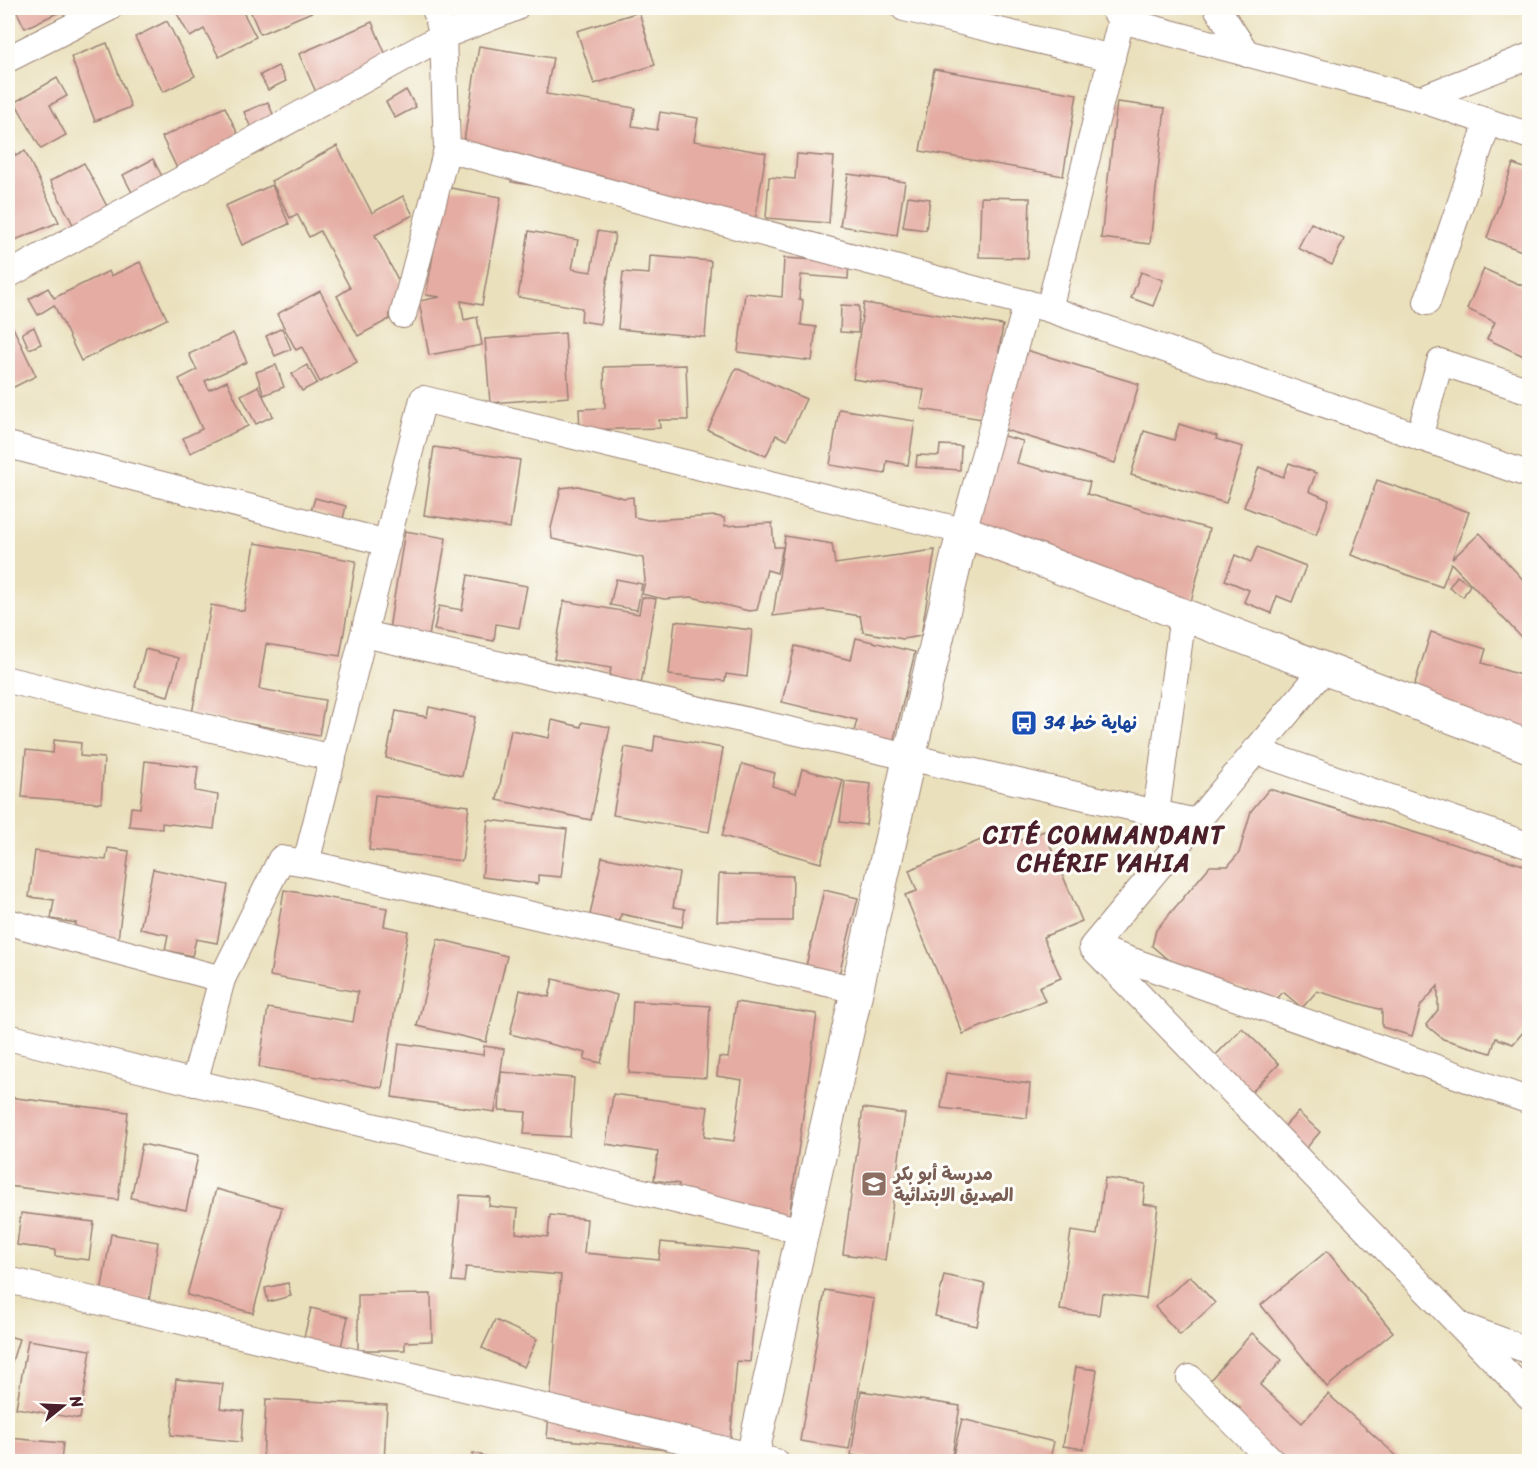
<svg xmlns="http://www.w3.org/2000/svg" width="1537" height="1469" viewBox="0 0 1537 1469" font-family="Sriracha,'Playpen Sans Arabic',sans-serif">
<rect width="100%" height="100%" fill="#fdfcf7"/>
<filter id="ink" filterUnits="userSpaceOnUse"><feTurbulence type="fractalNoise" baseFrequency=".0167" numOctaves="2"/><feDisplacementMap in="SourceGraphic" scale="12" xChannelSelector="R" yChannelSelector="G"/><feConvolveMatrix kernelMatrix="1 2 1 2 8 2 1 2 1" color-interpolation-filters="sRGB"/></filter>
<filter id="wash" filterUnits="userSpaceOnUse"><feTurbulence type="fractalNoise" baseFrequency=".008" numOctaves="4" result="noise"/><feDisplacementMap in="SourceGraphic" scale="24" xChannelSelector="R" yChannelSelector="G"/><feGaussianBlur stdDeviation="1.35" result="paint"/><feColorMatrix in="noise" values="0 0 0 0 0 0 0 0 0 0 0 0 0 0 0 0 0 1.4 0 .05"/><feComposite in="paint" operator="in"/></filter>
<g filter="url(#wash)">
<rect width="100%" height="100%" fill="#eae0bc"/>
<g id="blocks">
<g fill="#e4aca2">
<path d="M15,8H68L25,28Z"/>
<path d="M179,8H241L256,37L219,57L204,29L190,37L175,10Z"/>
<path d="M249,8H313L314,11L260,34Z"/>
<path d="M639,12L655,65L594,84L577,31Z"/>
<path d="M167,21L195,76L163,92L135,37Z"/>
<path d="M372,22L388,60L352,76L361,96L303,121L319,99L299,54Z"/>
<path d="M107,43L131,107L95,121L71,57Z"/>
<path d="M479,46L553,58L546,94L635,108L632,126L657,130L660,112L698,118L694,141L766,153L755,221L511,182L513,169L461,160Z"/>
<path d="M278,66L286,81L268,90L260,75Z"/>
<path d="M934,69L1077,94L1063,176L920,151Z"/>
<path d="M57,78L67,96L50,105L66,135L41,149L15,102Z"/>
<path d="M406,90L416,107L395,118L386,102Z"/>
<path d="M268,102L280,132L257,142L244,112Z"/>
<path d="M1117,102L1165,108L1150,244L1101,238Z"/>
<path d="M225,107L247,153L184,183L162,137Z"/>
<path d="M8,140L16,156L25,151L59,222L8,243Z"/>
<path d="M337,146L372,213L403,196L413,215L375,235L412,307L358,336L337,296L350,288L320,231L309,237L297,214L290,218L271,181Z"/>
<path d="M797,154L834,157L829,223L766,218L769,177L795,179Z"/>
<path d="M153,159L167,186L137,202L123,175Z"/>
<path d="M84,163L110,212L76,230L50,181Z"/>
<path d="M1513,164L1530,170V254L1487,238Z"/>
<path d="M848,174L905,182L897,235L840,226Z"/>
<path d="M272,185L289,224L242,245L225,206Z"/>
<path d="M445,187L501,197L482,305L461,301L464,320L477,317L482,345L429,355L419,301L440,297L426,295Z"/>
<path d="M908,196L930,199L926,230L903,227Z"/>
<path d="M981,197L1030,198L1028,258L979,257Z"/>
<path d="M1311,223L1344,239L1332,265L1298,248Z"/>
<path d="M529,231L578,240L572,269L591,272L598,231L615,234L600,324L581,321L582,308L518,297Z"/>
<path d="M650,256L711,261L705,337L618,329L623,272L649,274Z"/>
<path d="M784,258L849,262L848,279L801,275L799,299L803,300L801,325L816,327L812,361L738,352L745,293L782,297Z"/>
<path d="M140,262L167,319L81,361L54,305L38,315L29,299L48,288L54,298L109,271L111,276Z"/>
<path d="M1484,269L1530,289L1528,358L1487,339L1495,322L1467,309Z"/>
<path d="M1141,272L1163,280L1153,306L1131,298Z"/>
<path d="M320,291L357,362L320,382L302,347L296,350L277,314Z"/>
<path d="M864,303L1003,325L988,420L921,409L924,390L853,379Z"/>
<path d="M841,305L859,306L858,333L840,332Z"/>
<path d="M8,317L36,376L8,390Z"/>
<path d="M34,327L41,344L29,349L22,333Z"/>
<path d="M282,328L291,349L275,356L266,336Z"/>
<path d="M233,333L247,362L205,381L209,390L227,381L248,426L190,453L183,438L202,429L179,379L197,370L189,354Z"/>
<path d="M565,333L569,397L490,403L485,339Z"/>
<path d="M1026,350L1139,384L1115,463L1002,429Z"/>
<path d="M276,365L284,387L264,395L256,372Z"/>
<path d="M307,365L317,383L302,391L292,374Z"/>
<path d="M686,365L688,420H659L660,428L580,430L579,409L605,408L604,367Z"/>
<path d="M736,368L806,399L787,440L776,435L766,456L708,430Z"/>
<path d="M258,386L273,416L256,424L241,395Z"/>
<path d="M839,409L915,421L908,465L887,461L885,474L830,465Z"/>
<path d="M1179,424L1217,436L1216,439L1243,447L1226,503L1131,475L1144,431L1174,440Z"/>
<path d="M996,434L1023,441L1017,463L1090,482L1087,494L1209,529L1189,610L967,550Z"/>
<path d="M940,445L961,446L960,470L916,467L917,455L939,456Z"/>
<path d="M434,447L520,460L510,528L424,515Z"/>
<path d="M1289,463L1316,473L1309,491L1329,500L1316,535L1244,507L1259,467L1283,477Z"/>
<path d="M1377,480L1469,512L1452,559L1480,533L1530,587V631L1522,638L1451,563L1442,587L1351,555Z"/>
<path d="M578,486L624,498L633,497L634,517L648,520L716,516L724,518L725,526L772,523L774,547H783L777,573L767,570L757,610L749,611L692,597L664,599L642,594L645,581L643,558L552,539L551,528L561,488Z"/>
<path d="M315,498L346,506L343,519L311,511Z"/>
<path d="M405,531L446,538L427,648L387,641Z"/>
<path d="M785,536L832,544L835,564L935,550L921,636L903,639L863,632L860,616L824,610L773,616Z"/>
<path d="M255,543L356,561L340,656L266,644L259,689L325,700L319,736L192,714L211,605L244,611Z"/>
<path d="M1257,547L1306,566L1292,602L1277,596L1271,613L1244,602L1249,590L1225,580L1235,555L1251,562Z"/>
<path d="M468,575L527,586L519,628L496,624L494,641L434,630L439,606L462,610Z"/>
<path d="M1457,576L1470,585L1463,597L1449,587Z"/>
<path d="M616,579L642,584L637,610L610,605Z"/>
<path d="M642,597L656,599L639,696L607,691L611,668L554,659L564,601L639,614Z"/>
<path d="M675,621L752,630L747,677L726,674L725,681L669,675Z"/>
<path d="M1431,632L1486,649L1482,663L1530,678V736L1410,699Z"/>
<path d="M856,638L915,652L891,752L851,743L857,720L782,702L795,646L851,660Z"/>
<path d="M145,649L179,658L168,696L135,687Z"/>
<path d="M429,707L475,717L462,776L386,758L396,711L427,717Z"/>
<path d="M552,720L581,727L582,722L610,727L591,820L497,800L511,730L549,738Z"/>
<path d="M655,736L723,748L709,832L613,815L625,747L653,752Z"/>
<path d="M54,740L81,743L80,756L104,758L101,803L22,797L26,750L53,753Z"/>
<path d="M145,761L198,767L195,791L218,795L214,829L162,823V829L129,826L131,807L140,808Z"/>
<path d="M742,764L775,773L772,786L796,793L802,769L843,780L821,863L722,836Z"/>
<path d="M845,781L871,784L866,825L840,822Z"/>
<path d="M1269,789L1530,867V1024L1513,1044L1496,1038L1491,1053L1443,1039L1426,1025L1438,1010V986L1421,1005L1412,1036L1382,1027V1010L1317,991L1302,1008L1283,992L1277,999L1180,970L1152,946L1156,930L1210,866H1228L1239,853L1251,811Z"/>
<path d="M375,795L469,806L462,861L369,850Z"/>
<path d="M488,820L567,829L561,877L538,875V884L482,877Z"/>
<path d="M1012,827L1018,841L1044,831L1082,921L1043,937L1061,978L1039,987L1045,1001L963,1034L905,895L917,891L909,870Z"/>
<path d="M108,848L129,851L117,948L74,942L76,923L51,919L54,900L29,897L35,851L106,860Z"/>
<path d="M602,857L679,873L673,907L685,909L682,927L621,914L620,921L590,915Z"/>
<path d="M153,869L228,885L217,943L196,939L192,956L165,950L168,935L140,929Z"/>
<path d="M719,874L793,876L792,921H717Z"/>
<path d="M284,890L387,908L384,926L408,931L382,1088L259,1067L268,1008L353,1022L358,992L270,976Z"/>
<path d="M824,890L858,898L834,995L801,987Z"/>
<path d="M438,939L507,956L486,1042L417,1026Z"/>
<path d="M553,979L617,995L601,1063L584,1059L586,1053L510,1034L520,990L549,997Z"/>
<path d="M633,1001L710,1006L706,1078L629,1073Z"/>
<path d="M736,1002L817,1014L788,1225L676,1209L679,1184L654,1180L658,1152L606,1144L613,1094L708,1107L704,1137L734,1141L742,1080L717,1076L719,1057L728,1058Z"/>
<path d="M1242,1028L1279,1064L1244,1100L1207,1064Z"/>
<path d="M399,1043L483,1055L484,1046L504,1049L495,1112L392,1097Z"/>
<path d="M501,1072L574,1078L570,1137L524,1134L526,1112L499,1110Z"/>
<path d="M946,1073L1030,1084L1027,1118L941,1108Z"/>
<path d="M8,1097L128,1112L118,1200L8,1186Z"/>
<path d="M863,1108L905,1114L885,1260L843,1254Z"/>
<path d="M1298,1112L1320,1132L1304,1151L1281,1130Z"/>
<path d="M142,1144L198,1156L186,1210L131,1198Z"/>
<path d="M1105,1178L1145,1184L1143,1204L1158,1206L1146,1299L1102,1293L1099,1315L1060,1310L1071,1231L1097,1235Z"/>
<path d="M216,1189L282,1207L253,1313L187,1295Z"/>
<path d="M460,1195L490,1197L489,1206L518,1209L516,1233L548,1237L550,1215L587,1219L584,1253L659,1260L661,1242L760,1252L750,1362L737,1361L729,1456L547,1438L561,1275L466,1267L464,1282L452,1281Z"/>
<path d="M21,1213L94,1222L89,1260L55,1256V1250L17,1245Z"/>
<path d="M111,1234L158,1242L149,1301L101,1293Z"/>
<path d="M1327,1251L1393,1332L1327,1387L1261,1305Z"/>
<path d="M944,1275L985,1284L977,1326L935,1316Z"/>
<path d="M1190,1276L1215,1303L1180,1335L1155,1307Z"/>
<path d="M288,1283L291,1296L268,1302L265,1288Z"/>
<path d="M825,1290L874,1299L849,1449L800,1441Z"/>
<path d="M431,1294L432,1341L405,1342V1350H358V1295Z"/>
<path d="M311,1308L348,1317L337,1364L300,1354Z"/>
<path d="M495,1320L537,1339L524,1367L482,1348Z"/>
<path d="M1252,1333L1282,1360L1260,1385L1302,1423L1328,1394L1399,1458L1396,1462H1251L1261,1451L1228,1421L1240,1408L1210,1380Z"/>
<path d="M8,1336L19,1339L8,1374Z"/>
<path d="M28,1340L91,1350L80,1419L16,1408Z"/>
<path d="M1076,1367L1097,1370L1084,1449L1063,1446Z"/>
<path d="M176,1379L223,1384L220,1408L244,1411L241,1442L171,1435Z"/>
<path d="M861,1391L960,1406L951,1462H892L851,1455Z"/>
<path d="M266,1399L387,1405L384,1462H263Z"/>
<path d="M962,1419L1054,1442L1049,1462L952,1459Z"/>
<path d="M8,1438L63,1443L61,1462H8Z"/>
<path d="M473,1453L503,1461V1462H471Z"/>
</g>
</g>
</g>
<g filter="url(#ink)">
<use href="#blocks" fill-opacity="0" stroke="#9a8074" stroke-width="1.5"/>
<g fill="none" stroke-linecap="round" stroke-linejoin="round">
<defs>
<g id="minor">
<path d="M904,8L1112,58"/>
<path d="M1113,8L1121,20L1420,99L1530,136"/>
<path d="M1217,8L1247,54"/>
<path d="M8,59L109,8"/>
<path d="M1420,99L1530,56"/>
<path d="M447,149L1049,309L1530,475"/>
<path d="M8,275L443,36L515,8"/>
<path d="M1427,302L1488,122"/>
<path d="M1049,309L1121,20"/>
<path d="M403,315L447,149L443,36L435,8"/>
<path d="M1419,437L1440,362L1530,391"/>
<path d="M8,445L387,543"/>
<path d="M364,634L1196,822"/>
<path d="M1324,669L1092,947L1530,1397"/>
<path d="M8,680L333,758"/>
<path d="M1255,751L1530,846"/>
<path d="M1156,813L1183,615"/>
<path d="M8,922L222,979"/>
<path d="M1098,949L1530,1101"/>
<path d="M857,990L306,863L423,399L963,531L1027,303"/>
<path d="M8,1037L802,1231"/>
<path d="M194,1083L222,979L281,859L306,863"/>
<path d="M8,1280L776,1462"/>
<path d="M1467,1328L1530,1351"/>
<path d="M1190,1378L1273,1462"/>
</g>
<path id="tertiary" d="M751,1462L909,758L963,531L1530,747"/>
</defs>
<use href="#minor" stroke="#9a8074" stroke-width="28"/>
<use href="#tertiary" stroke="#9a8074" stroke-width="34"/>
<use href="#minor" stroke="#fff" stroke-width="26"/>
<use href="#tertiary" stroke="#fff" stroke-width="32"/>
</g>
</g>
<defs>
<symbol id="bus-square" viewBox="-11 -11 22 22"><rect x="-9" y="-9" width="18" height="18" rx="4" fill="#1a4fb4" stroke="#fdfcf7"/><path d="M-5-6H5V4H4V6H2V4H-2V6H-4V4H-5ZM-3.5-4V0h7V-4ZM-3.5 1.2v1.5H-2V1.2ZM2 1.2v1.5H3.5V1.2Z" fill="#fff"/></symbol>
<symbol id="school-square" viewBox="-11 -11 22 22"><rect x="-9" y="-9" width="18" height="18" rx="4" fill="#8d6e63" stroke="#fdfcf7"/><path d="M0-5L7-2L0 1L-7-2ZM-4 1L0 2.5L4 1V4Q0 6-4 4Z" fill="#fff"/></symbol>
</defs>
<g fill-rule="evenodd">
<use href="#bus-square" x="1009" y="708" width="30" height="30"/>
<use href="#school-square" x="859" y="1169" width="30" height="30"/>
</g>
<g text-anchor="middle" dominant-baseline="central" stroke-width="6" stroke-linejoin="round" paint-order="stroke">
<g font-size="18" font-weight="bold" fill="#164399" stroke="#fdfcf7" text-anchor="start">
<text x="1044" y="723">نهاية خط 34</text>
</g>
<g font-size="18" font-weight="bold" fill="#785e54" stroke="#fdfcf7" text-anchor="start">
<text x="894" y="1174">مدرسة أبو بكر<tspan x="894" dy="21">الصديق الابتدائية</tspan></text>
</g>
<g font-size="24" font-weight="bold" letter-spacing="1.5" fill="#4a1f2b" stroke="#fdfcf7">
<text x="1104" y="835">CITÉ COMMANDANT<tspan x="1104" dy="28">CHÉRIF YAHIA</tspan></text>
</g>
</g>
<rect width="1537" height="1469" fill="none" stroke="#fdfcf7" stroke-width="30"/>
<g transform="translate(63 1406) rotate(72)" stroke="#fdfcf7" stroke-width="4.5" paint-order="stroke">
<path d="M0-4.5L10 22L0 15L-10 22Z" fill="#4a1f2b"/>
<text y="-9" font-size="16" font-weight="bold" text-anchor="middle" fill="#4a1f2b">N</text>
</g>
</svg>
